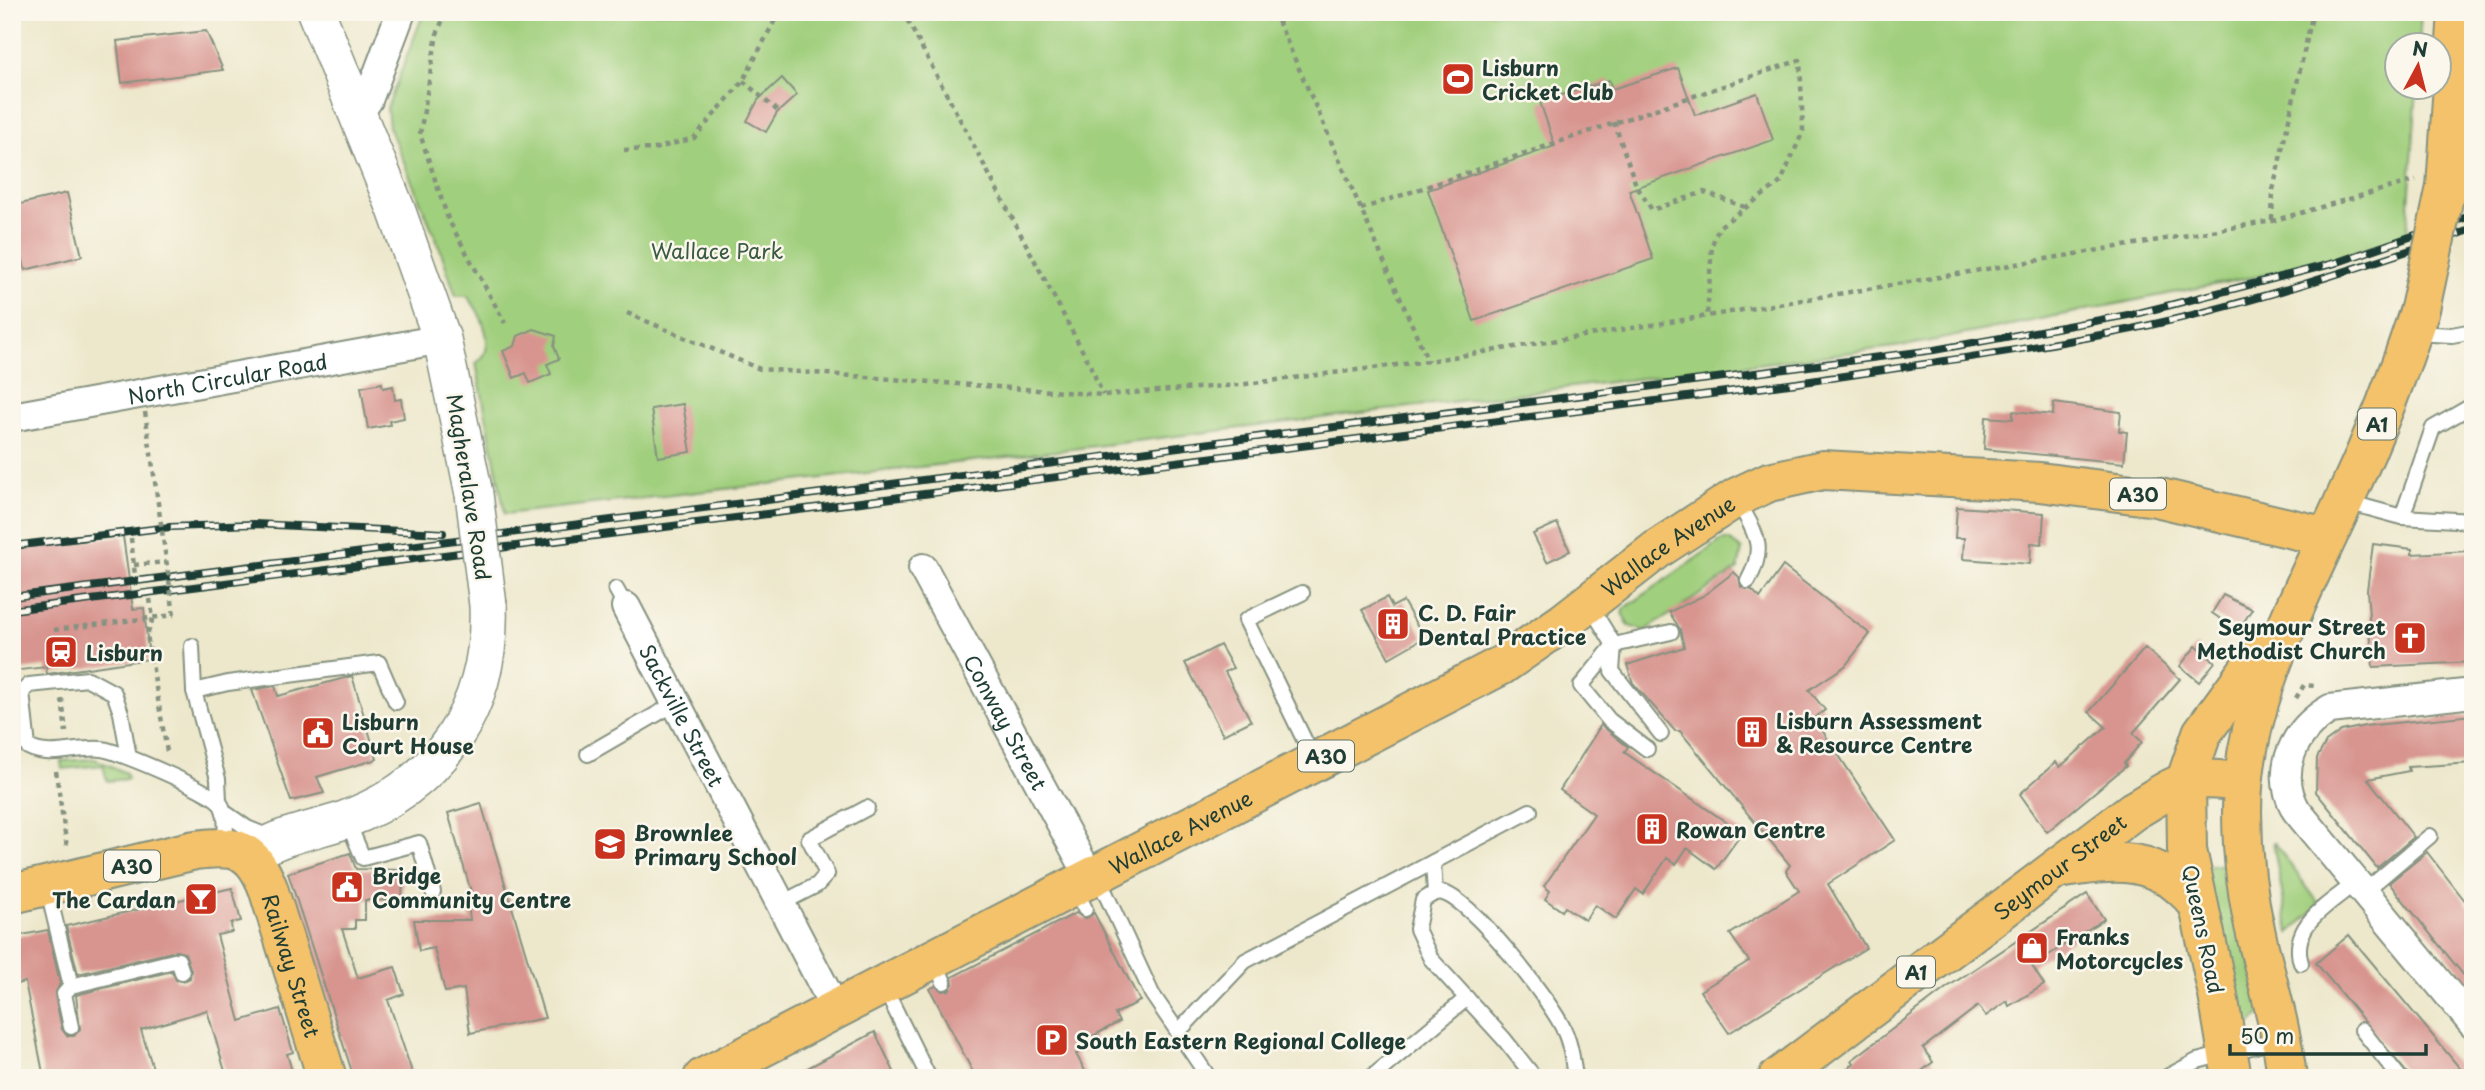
<svg xmlns="http://www.w3.org/2000/svg" width="2485" height="1090" viewBox="0 0 2485 1090" font-family="'Playpen Sans',sans-serif">
<rect width="100%" height="100%" fill="#fbf7ec"/>
<filter id="ink" filterUnits="userSpaceOnUse"><feTurbulence type="fractalNoise" baseFrequency=".0143" numOctaves="2"/><feDisplacementMap in="SourceGraphic" scale="14" xChannelSelector="R" yChannelSelector="G"/><feConvolveMatrix kernelMatrix="1 2 1 2 8 2 1 2 1" color-interpolation-filters="sRGB"/></filter>
<filter id="wash" filterUnits="userSpaceOnUse"><feTurbulence type="fractalNoise" baseFrequency=".00686" numOctaves="4" result="noise"/><feDisplacementMap in="SourceGraphic" scale="28" xChannelSelector="R" yChannelSelector="G"/><feGaussianBlur stdDeviation="1.57" result="paint"/><feColorMatrix in="noise" values="0 0 0 0 0 0 0 0 0 0 0 0 0 0 0 0 0 1.4 0 .05"/><feComposite in="paint" operator="in"/></filter>
<g filter="url(#wash)">
<rect width="100%" height="100%" fill="#ede8cc"/>
<g fill="#a0cf7d" stroke="#608658" stroke-width="2">
<path d="M424,12H2421L2419,45L2398,46V88H2417L2407,234L2319,264L1910,345L999,458L505,514L476,363C499,350 481,311 467,296H456L439,246L389,127L387,108Z"/>
<path d="M1722,540H1729L1742,550L1738,569L1645,631L1629,626L1622,613L1624,609Z"/>
<path d="M95,759L126,773L127,779L107,781L103,765L62,769L61,761Z"/>
<path d="M2273,841L2320,905L2289,933Z"/>
<path d="M2232,863L2261,1013L2247,1028L2239,1023L2204,867Z"/>
</g>
<g id="blocks">
<g fill="#d89590">
<path d="M206,31L223,70L122,83L117,41Z"/>
<path d="M1678,68L1695,115L1757,93L1773,140L1629,190L1653,259L1474,321L1428,190L1555,146L1540,102L1609,80L1612,89Z"/>
<path d="M782,78L797,95L777,113L766,132L747,121L758,100Z"/>
<path d="M67,193L82,256L25,270L12,206Z"/>
<path d="M534,329L556,336L554,346L559,359L547,364L551,374L530,383L526,373L514,378L503,351L515,346L518,336Z"/>
<path d="M382,383L383,388L393,386L395,400L401,399L404,418L389,421L390,425L368,429L361,387Z"/>
<path d="M2054,403L2121,412L2119,431L2127,432L2124,463L1984,449L1986,417L2013,419V411L2053,415Z"/>
<path d="M683,404L691,452L658,457L651,409Z"/>
<path d="M1957,507L2044,513L2042,544L2031,543L2030,564L1963,559L1964,538H1955Z"/>
<path d="M1557,523L1570,551L1547,562L1533,534Z"/>
<path d="M123,536L133,609L144,608L149,659L47,674L46,667L12,671V549Z"/>
<path d="M2373,544L2412,549V554L2470,551L2473,662L2373,667L2367,590Z"/>
<path d="M1783,566L1870,634L1845,666L1809,690L1825,710L1814,718L1895,840L1828,884L1866,948L1729,1033L1700,991L1749,961L1730,934L1799,891L1786,871L1790,865L1680,731H1675L1633,683L1627,665L1684,647L1680,629L1669,612L1703,596L1734,572L1739,577L1741,587L1752,590L1760,598Z"/>
<path d="M2223,595L2252,609L2238,631L2212,613Z"/>
<path d="M1387,597L1392,607L1403,601L1424,638L1389,658L1362,610Z"/>
<path d="M1220,645L1233,668L1225,672L1251,721L1223,735L1185,663Z"/>
<path d="M2196,646L2215,662L2199,682L2180,666Z"/>
<path d="M2145,648L2180,679L2133,733L2142,742L2124,763L2126,766L2047,832L2020,794L2056,762L2060,767L2106,727L2089,712Z"/>
<path d="M352,676L377,759L317,777L324,793L291,801L252,690L275,686L278,696Z"/>
<path d="M2473,715V763L2408,767L2409,771L2368,779L2414,837L2377,868L2316,792L2317,758L2326,742L2341,731L2365,726Z"/>
<path d="M1601,725L1628,747L1624,752L1742,833L1716,869L1687,848L1676,864L1667,858L1643,894L1636,889L1616,919L1595,905L1585,920L1565,907L1562,911L1545,899L1550,891L1544,886L1594,814L1560,790Z"/>
<path d="M481,803L545,1018L470,1033L464,989L445,992L434,948L419,951L414,920H470L468,904L475,905L448,813Z"/>
<path d="M2427,852L2473,911V987L2389,883Z"/>
<path d="M350,853L356,869L403,870L402,901L365,900V920H355V929H342L358,978L395,967L404,994L388,1000L414,1078H354L288,873Z"/>
<path d="M232,888L241,921L231,923L232,932L217,935L240,1021L280,1009L293,1052L287,1054L294,1078H227L207,1010L141,1030L156,1078H44L25,982L12,985V937L48,930L60,983L55,995L62,1029L67,1036H74L80,1029L76,995L172,971L176,980L184,981L190,978L191,970L185,953L176,951L78,974L66,926Z"/>
<path d="M2087,894L2104,919L2032,966L2044,985L2009,1006L2007,1001L1986,1016L1978,1006L1923,1048L1933,1062L1913,1078H1836L1854,1063L1852,1060L1946,988Z"/>
<path d="M1076,913L1085,919L1094,913L1140,1001L1115,1014L1119,1022L1093,1036L1097,1044L1076,1054L1089,1078H976L930,989L935,986L942,991L949,990L953,984L952,977Z"/>
<path d="M2349,935L2468,1078H2411L2316,963Z"/>
<path d="M875,1032L897,1078H789Z"/>
</g>
</g>
</g>
<g filter="url(#ink)">
<use href="#blocks" fill-opacity="0" stroke="#869280" stroke-width="2"/>
<g fill="none" stroke-linecap="round" stroke-linejoin="round">
<defs>
<g id="service">
<path d="M2413,333L2452,335L2473,331"/>
<path d="M1737,499C1754,533 1768,544 1748,581"/>
<path d="M2347,502L2402,517L2473,521"/>
<path d="M2402,517L2433,428L2473,405"/>
<path d="M616,589L626,607"/>
<path d="M1302,593L1246,620L1314,760"/>
<path d="M1589,604L1614,645L1671,632"/>
<path d="M1614,645L1581,686L1609,720L1647,749"/>
<path d="M1614,645L1612,671L1661,734"/>
<path d="M192,646L194,691L218,779L219,801"/>
<path d="M194,691L228,683L379,663L396,702"/>
<path d="M588,754L676,703"/>
<path d="M129,757L121,713L114,693L88,679L29,685L22,692L28,747C51,759 77,746 102,749C118,751 212,791 220,803C228,815 226,832 224,845"/>
<path d="M224,812L247,828L272,838"/>
<path d="M347,820L363,858L419,843L433,892"/>
<path d="M1433,862L1435,893"/>
<path d="M1097,875L1152,994L1178,1032L1245,961L1530,811"/>
<path d="M47,887L71,986L64,994L71,1027"/>
<path d="M1074,887L1085,909"/>
<path d="M2364,892L2430,836"/>
<path d="M780,904L817,885L827,874L809,839L867,808"/>
<path d="M934,960L944,982"/>
<path d="M2301,963C2289,924 2330,904 2356,882"/>
<path d="M71,986L178,960L182,972"/>
<path d="M884,987L929,1078"/>
<path d="M2362,1030L2400,1078"/>
<path d="M1178,1032L1209,1078"/>
<path d="M1371,1078L1467,998"/>
<path d="M1535,1078L1504,1039L1431,959L1417,929L1423,900C1430,896 1436,891 1443,893C1473,901 1551,1001 1564,1030C1571,1045 1573,1062 1575,1078"/>
<path d="M2165,1078L2197,1061L2278,1040"/>
</g>
<g id="minor">
<path d="M358,114L368,100L401,12"/>
<path id="s1" d="M12,417L442,339"/>
<path id="s2" d="M923,568L1090,877"/>
<path id="s3" d="M626,607L836,1010"/>
<path d="M2473,693L2330,709C2294,730 2274,770 2296,810L2473,1024"/>
</g>
<g id="tertiary">
<path d="M316,12L396,209L442,339L474,494"/>
<path d="M250,857C274,835 314,831 344,820C441,785 492,707 488,605"/>
</g>
<g id="primary">
<path d="M2057,869C2117,860 2155,853 2198,904"/>
<path id="s4" d="M12,894L195,850C236,845 252,847 268,888L327,1078"/>
<path id="s5" d="M703,1078L1502,665L1564,622L1659,548L1737,497L1769,482L1823,470L2040,482L2156,497L2327,537"/>
<path id="s6" d="M1778,1078L2133,811C2181,783 2185,773 2243,783"/>
</g>
<g id="trunk">
<path d="M2446,187L2458,12"/>
<path d="M2232,1078L2218,995L2187,850L2186,780L2202,733L2270,640"/>
<path d="M2287,1078C2282,1031 2269,988 2258,943C2248,902 2242,854 2242,812C2242,701 2300,599 2344,501C2373,439 2399,374 2420,309"/>
</g>
</defs>
<use href="#service" stroke="#869280" stroke-width="18"/>
<use href="#minor" stroke="#869280" stroke-width="32"/>
<use href="#tertiary" stroke="#869280" stroke-width="40"/>
<use href="#primary" stroke="#869280" stroke-width="42"/>
<use href="#trunk" stroke="#869280" stroke-width="42"/>
<g stroke="#869280" stroke-width="4.5" stroke-dasharray="5 5" stroke-linecap="butt">
<path d="M446,12L437,34L420,134L448,219L505,323"/>
<path d="M903,12L1090,365L1103,395"/>
<path d="M1274,12L1428,361"/>
<path d="M776,20L786,12"/>
<path d="M743,81L780,113"/>
<path d="M1614,122L1636,185L1652,210L1704,192L1745,207"/>
<path d="M624,150L654,149L694,138L743,81L775,20V12"/>
<path d="M1361,209L1800,60L1803,131L1781,182L1719,227L1712,245L1707,316"/>
<path d="M2272,220L2273,190L2313,12"/>
<path d="M627,313L760,369L1103,395L1238,385L1428,361L1707,316L2272,221L2416,180"/>
<path d="M131,538L135,576"/>
<path d="M134,565L166,562"/>
<path d="M150,599L153,618L147,635L167,752"/>
<path d="M54,630L174,615"/>
<path d="M2296,698L2304,685L2315,686"/>
<path d="M62,699L66,732"/>
<path d="M56,771L67,848"/>
</g>
<use href="#service" stroke="#fff" stroke-width="14"/>
<use href="#minor" stroke="#fff" stroke-width="28"/>
<use href="#tertiary" stroke="#fff" stroke-width="37"/>
<use href="#primary" stroke="#f4c26a" stroke-width="38"/>
<use href="#trunk" stroke="#f4c26a" stroke-width="38"/>
<defs>
<g id="rail">
<path d="M12,546L170,527L255,524L443,533"/>
<path d="M12,597L1934,350L2139,313L2335,263L2473,215"/>
<path d="M12,610L1797,383C1909,366 2021,351 2132,329C2247,305 2361,267 2473,229"/>
</g>
</defs>
<use href="#rail" stroke="#1f3d34" stroke-width="8"/>
<use href="#rail" stroke="#fbf7ec" stroke-width="5" stroke-dasharray="16" stroke-linecap="butt"/>
<defs>
<path id="tertiary-bridge" d="M474,494L488,605"/>
<path id="trunk-bridge" d="M2420,309L2446,187"/>
</defs>
<use href="#tertiary-bridge" stroke="#869280" stroke-width="40" stroke-linecap="butt"/>
<use href="#trunk-bridge" stroke="#869280" stroke-width="42" stroke-linecap="butt"/>
<path stroke="#869280" stroke-width="4.5" stroke-dasharray="5 5" stroke-linecap="butt" d="M145,412L174,615"/>
<use href="#tertiary-bridge" stroke="#fff" stroke-width="37"/>
<use href="#trunk-bridge" stroke="#f4c26a" stroke-width="38"/>
</g>
</g>
<defs>
<symbol id="stadium-square" viewBox="-11 -11 22 22"><rect x="-9" y="-9" width="18" height="18" rx="4" fill="#c8321e" stroke="#fbf7ec"/><path d="M0-5a6.5 5 0 1 0 0 10a6.5 5 0 1 0 0-10ZM-3.5-1.8h7v3.6h-7Z" fill="#fff"/></symbol>
<symbol id="building-square" viewBox="-11 -11 22 22"><rect x="-9" y="-9" width="18" height="18" rx="4" fill="#c8321e" stroke="#fbf7ec"/><path d="M-4-6H4V6H1V3H-1V6H-4ZM-2.5-4.3h1.7v1.8h-1.7ZM.8-4.3h1.7v1.8H.8ZM-2.5-1h1.7V.8h-1.7ZM.8-1h1.7V.8H.8Z" fill="#fff"/></symbol>
<symbol id="church-square" viewBox="-11 -11 22 22"><rect x="-9" y="-9" width="18" height="18" rx="4" fill="#c8321e" stroke="#fbf7ec"/><path d="M-1.2-6h2.4v3.5h3.3v2.4h-3.3V6h-2.4V-.1h-3.3v-2.4h3.3Z" fill="#fff"/></symbol>
<symbol id="station-square" viewBox="-11 -11 22 22"><rect x="-9" y="-9" width="18" height="18" rx="4" fill="#c8321e" stroke="#fbf7ec"/><path d="M-3-6H3Q5-6 5-4V2Q5 4 3 4L4.5 6H3L1.5 4h-3L-3 6H-4.5L-3 4Q-5 4-5 2V-4Q-5-6-3-6ZM-3.5-4v3h7v-3ZM-3.5 1v1.5H-2V1ZM2 1v1.5H3.5V1Z" fill="#fff"/></symbol>
<symbol id="civic-square" viewBox="-11 -11 22 22"><rect x="-9" y="-9" width="18" height="18" rx="4" fill="#c8321e" stroke="#fbf7ec"/><path d="M-.6-6.5H3V-4.5H.6V-3L4-1V1h2V6H-6V1h2V-1L-.6-3ZM-1.2 2.5V6h2.4V2.5Z" fill="#fff"/></symbol>
<symbol id="school-square" viewBox="-11 -11 22 22"><rect x="-9" y="-9" width="18" height="18" rx="4" fill="#c8321e" stroke="#fbf7ec"/><path d="M0-5L7-2L0 1L-7-2ZM-4 1L0 2.5L4 1V4Q0 6-4 4Z" fill="#fff"/></symbol>
<symbol id="bar-square" viewBox="-11 -11 22 22"><rect x="-9" y="-9" width="18" height="18" rx="4" fill="#c8321e" stroke="#fbf7ec"/><path d="M-6-5H6L.8 .8V4.5H3.5V6h-7V4.5H-.8V.8Z" fill="#fff"/></symbol>
<symbol id="shop-square" viewBox="-11 -11 22 22"><rect x="-9" y="-9" width="18" height="18" rx="4" fill="#c8321e" stroke="#fbf7ec"/><path d="M-5-2.5h2.3a2.7 3.5 0 0 1 5.4 0H5L5.5 6h-11ZM-1.5-2.5h3a1.5 2.3 0 0 0-3 0Z" fill="#fff"/></symbol>
<symbol id="parking-square" viewBox="-11 -11 22 22"><rect x="-9" y="-9" width="18" height="18" rx="4" fill="#c8321e" stroke="#fbf7ec"/><path d="M-3.5-5.5H1a3.5 3.5 0 0 1 0 7H-1V5.5H-3.5ZM-1-3.4V-.6H.8a1.4 1.4 0 0 0 0-2.8Z" fill="#fff"/></symbol>
</defs>
<g fill-rule="evenodd">
<use href="#stadium-square" x="1439" y="60" width="38" height="38"/>
<use href="#building-square" x="1374" y="605" width="38" height="38"/>
<use href="#church-square" x="2391" y="619" width="38" height="38"/>
<use href="#station-square" x="42" y="633" width="38" height="38"/>
<use href="#building-square" x="1733" y="713" width="38" height="38"/>
<use href="#civic-square" x="299" y="714" width="38" height="38"/>
<use href="#building-square" x="1633" y="810" width="38" height="38"/>
<use href="#school-square" x="591" y="825" width="38" height="38"/>
<use href="#civic-square" x="328" y="868" width="38" height="38"/>
<use href="#bar-square" x="182" y="880" width="38" height="38"/>
<use href="#shop-square" x="2013" y="929" width="38" height="38"/>
<use href="#parking-square" x="1033" y="1021" width="38" height="38"/>
</g>
<g text-anchor="middle" dominant-baseline="central" stroke-width="5" stroke-linejoin="round" paint-order="stroke">
<g fill="#fbf7ec" stroke="#61756b" stroke-width="2">
<rect x="2358" y="408.5" width="38" height="31" rx="5"/>
<rect x="2110" y="478.5" width="56" height="31" rx="5"/>
<rect x="1298" y="740.5" width="56" height="31" rx="5"/>
<rect x="104" y="850.5" width="56" height="31" rx="5"/>
<rect x="1897" y="956.5" width="38" height="31" rx="5"/>
</g>
<g font-size="19" font-weight="bold" fill="#1f3d34">
<text x="2377" y="424">A1</text>
<text x="2138" y="494">A30</text>
<text x="1326" y="756">A30</text>
<text x="132" y="866">A30</text>
<text x="1916" y="972">A1</text>
</g>
<g font-size="21" font-weight="bold" fill="#1f3d34" stroke="#fbf7ec" text-anchor="start">
<text x="1482" y="67">Lisburn<tspan x="1482" dy="24">Cricket Club</tspan></text>
<text x="1418" y="612">C. D. Fair<tspan x="1418" dy="24">Dental Practice</tspan></text>
<text x="2386" y="626" text-anchor="end">Seymour Street<tspan x="2386" dy="24">Methodist Church</tspan></text>
<text x="86" y="652">Lisburn</text>
<text x="1776" y="720">Lisburn Assessment<tspan x="1776" dy="24">&amp; Resource Centre</tspan></text>
<text x="342" y="721">Lisburn<tspan x="342" dy="24">Court House</tspan></text>
<text x="1676" y="829">Rowan Centre</text>
<text x="634" y="832">Brownlee<tspan x="634" dy="24">Primary School</tspan></text>
<text x="372" y="875">Bridge<tspan x="372" dy="24">Community Centre</tspan></text>
<text x="176" y="899" text-anchor="end">The Cardan</text>
<text x="2056" y="936">Franks<tspan x="2056" dy="24">Motorcycles</tspan></text>
<text x="1076" y="1040">South Eastern Regional College</text>
</g>
<g font-size="21" fill="#395a43" stroke="#fbf7ec">
<text x="717" y="250">Wallace Park</text>
</g>
<g font-size="21" fill="#1f3d34" stroke="#fbf7ec">
<text stroke="none"><textPath href="#s1" startOffset="219">North Circular Road</textPath></text>
<text transform="translate(470 487) rotate(81)">Magheralave Road</text>
<text stroke="none"><textPath href="#s5" startOffset="1104">Wallace Avenue</textPath></text>
<text stroke="none"><textPath href="#s3" startOffset="122">Sackville Street</textPath></text>
<text stroke="none"><textPath href="#s2" startOffset="175">Conway Street</textPath></text>
<text stroke="none"><textPath href="#s5" startOffset="537">Wallace Avenue</textPath></text>
<text stroke="none"><textPath href="#s6" startOffset="352">Seymour Street</textPath></text>
<text transform="translate(2204 929) rotate(78)">Queens Road</text>
<text stroke="none"><textPath href="#s4" startOffset="362">Railway Street</textPath></text>
</g>
</g>
<rect width="2485" height="1090" fill="none" stroke="#fbf7ec" stroke-width="42"/>
<g transform="translate(2418 66) rotate(7)"><circle r="33" fill="#fbf7ec" stroke="#a3ada2" stroke-width="2"/>
<path d="M0-5L12 26L0 18L-12 26Z" fill="#c8321e"/>
<text y="-10" font-size="19" font-weight="bold" text-anchor="middle" fill="#1f3d34">N</text>
</g>
<path d="M2230 1044v10h196v-10" fill="none" stroke="#1f3d34" stroke-width="3.5"/>
<text x="2240" y="1044" font-size="21" fill="#1f3d34" stroke="#fbf7ec" stroke-width="5" paint-order="stroke">50 m</text>
</svg>
